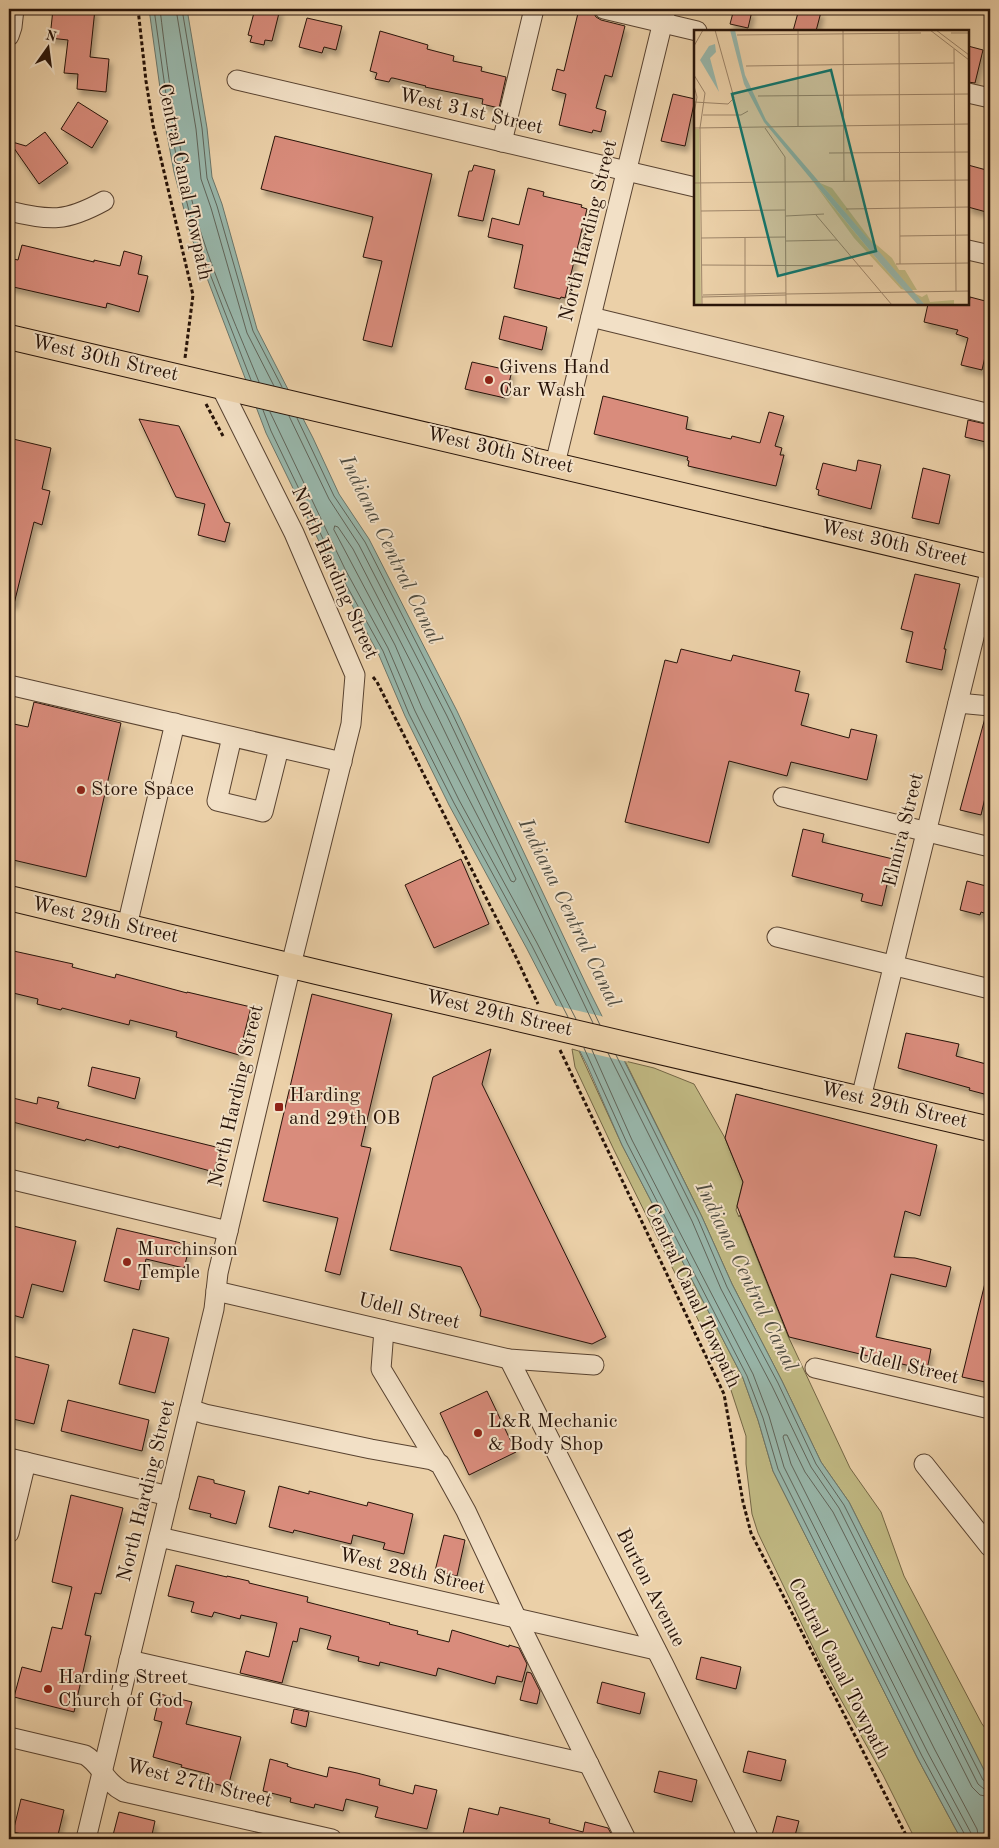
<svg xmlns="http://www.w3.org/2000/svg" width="999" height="1848" viewBox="0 0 999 1848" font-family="'Old Standard TT',serif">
<defs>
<filter id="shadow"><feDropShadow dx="3" dy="5.5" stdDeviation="2.5" flood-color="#0004"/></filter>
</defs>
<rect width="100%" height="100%" fill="#ebd0a8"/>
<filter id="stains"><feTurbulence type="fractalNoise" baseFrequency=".004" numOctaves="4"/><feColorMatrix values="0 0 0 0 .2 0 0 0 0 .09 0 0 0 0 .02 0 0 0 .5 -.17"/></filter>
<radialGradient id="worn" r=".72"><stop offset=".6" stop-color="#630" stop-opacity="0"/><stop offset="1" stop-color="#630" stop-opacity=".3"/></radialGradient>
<g fill="#c0b882" stroke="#746645">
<path d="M572,1049L579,1051L622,1145L743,1378L758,1420L773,1471L918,1759L961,1839H915L883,1775L821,1664L758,1533L752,1514L746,1464V1436L727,1378L614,1150L575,1067Z"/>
<path d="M625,1061L654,1068L694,1084L725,1138L743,1182L736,1210L739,1217L740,1215L788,1336L850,1468L881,1512L904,1576L982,1724L990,1734V1782L849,1502L821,1462L782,1381L732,1284L702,1217Z"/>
</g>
<path fill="#98b6aa" stroke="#6b7569" d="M149,9H187L207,128L212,177L222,204L257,329L313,438L339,494L369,539L457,711L586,984L702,1217L732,1284L782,1381L821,1462L849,1502L990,1782V1839H961L918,1759L773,1471L758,1420L743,1378L622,1145L587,1065L527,949L449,805L405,716L378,653L335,574L266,433L191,236L174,172L165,124Z"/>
<path fill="#ebd0a8" d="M553,1005L605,1017L628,1062L577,1050Z"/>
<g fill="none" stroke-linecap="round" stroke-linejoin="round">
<g stroke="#606459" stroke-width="1">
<path d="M154,9L170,123L179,171L195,235L251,380"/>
<path d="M160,9C169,84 179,161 201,233C217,283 239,333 259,382"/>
<path d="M176,9L196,129L201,179L211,208L247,333L274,386"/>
<path d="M182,9L202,128L207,178L217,206L253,331L282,387"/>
<path d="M263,410L271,431L339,572L383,651L409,714L454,803L532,946L568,1017"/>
<path d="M270,412L345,569L388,648L415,711L459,800L537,943L576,1019"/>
<path d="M289,416L329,499L359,545L447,716L593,1023"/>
<path d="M297,418L334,496L365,542L452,713L600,1025"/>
<path d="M335,526L338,527L353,549L417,674L516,879L514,882L511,881L422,708L395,645L334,530Z"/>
<path d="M584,1048L627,1143L747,1376L763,1418L778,1469L922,1756L965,1835V1839"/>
<path d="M592,1050L632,1140L753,1374L769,1416L784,1467L928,1753L971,1833L972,1839"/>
<path d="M608,1053L692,1221L721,1289L772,1386L811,1467L839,1508L978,1784L984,1789L990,1790"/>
<path d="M616,1055L698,1219L727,1287L778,1383L816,1464L844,1505L983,1780L990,1783"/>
<path d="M979,1839L977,1829L935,1750L791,1464L783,1437L784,1435H787L805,1472L833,1512L972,1787L980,1795L990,1797"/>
</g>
</g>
<g fill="#d98c7c" stroke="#271308" filter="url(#shadow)">
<path d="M53,9H95L90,57L109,59L106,92L77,89L78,74L64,73L68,40L50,38Z"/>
<path d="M255,9H280L272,41L265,40L264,45L250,42L252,36L248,35Z"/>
<path d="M579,9L593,12L596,17L601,20L625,26L612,77L605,75L596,108L606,111L601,132L593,130L592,133L559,125L566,94L552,90L557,69L564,71Z"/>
<path d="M734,9L752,11L748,28L730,24Z"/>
<path d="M799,9L821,12L816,31H793Z"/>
<path d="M307,18L342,26L336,50L324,47L322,53L299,47Z"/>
<path d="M380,31L428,45L427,49L454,56L453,61L482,67L481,71L506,77L499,108L482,104L483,99L425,87L426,86L393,78H391L389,82L375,79L377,73L370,71Z"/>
<path d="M968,46L983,50L975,83L968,82Z"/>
<path d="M673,94L695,99L685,146L661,141Z"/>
<path d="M78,102L108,121L92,148L61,129Z"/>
<path d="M45,132L68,163L39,184L9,141L26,146Z"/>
<path d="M275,136L432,174L392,347L363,340L382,261L363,257L373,217L261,189Z"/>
<path d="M474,165L495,170L483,221L458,216L469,171H472Z"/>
<path d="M968,165L990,171V213L968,207Z"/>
<path d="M528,188L544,192L543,196L582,205L581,207L587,209L565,298L561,297L560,299L514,288L523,245L488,237L492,218L519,225Z"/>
<path d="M22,245L94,262V260L120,266L124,251L142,256L138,274L148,276L139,312L107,303L106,308L9,286V258L18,260Z"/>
<path d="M970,297L989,302L986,312L990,313V326L985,348H987L982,370L961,365L968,338L956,334L958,330L924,322L928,304H969Z"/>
<path d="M504,316L547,327L542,350L499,339Z"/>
<path d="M472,362L512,371L505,398L465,389Z"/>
<path d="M603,396L688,417L686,429L731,439L732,436L760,443L769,412L784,416L775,446L782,448L780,455H784L776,486L688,466L689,461L687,460L688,457L594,434Z"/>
<path d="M139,419L179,426L225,522L230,523L225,542L198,535L205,504L176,497Z"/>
<path d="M968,420L990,425V443L965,437Z"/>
<path d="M9,438L51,448L42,489L50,491L42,525L34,522L14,604L9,603Z"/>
<path d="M858,460L881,465L871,509L818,495L819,490L816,489L823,463L856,471Z"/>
<path d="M923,468L950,475L939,524L912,518Z"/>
<path d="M915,574L960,584L944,649H946L942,670L906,662L913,632L901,629Z"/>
<path d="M681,649L731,661L733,655L800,671L795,691L809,694L801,725L849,738L851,729L877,735L867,780L791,762L787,776L729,761L709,843L625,822L665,660L677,663Z"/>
<path d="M34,702L121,723L86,877L9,859V723L28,727Z"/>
<path d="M985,718H990V776L981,815L960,810Z"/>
<path d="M803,829L824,834L822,842L893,859L882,906L861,901L863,894L792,876Z"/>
<path d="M461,859L489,924L434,948L405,885Z"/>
<path d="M967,881L990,887V915L981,912L980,915L960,910Z"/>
<path d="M9,950L73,964L72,967L115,978L116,974L187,993V992L251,1007L239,1055L176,1037L177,1032L130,1020L129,1025L62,1008L61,1010L37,1004L38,999L9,992Z"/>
<path d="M312,994L392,1014L361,1146L371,1148L340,1275L325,1271L338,1218L263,1201Z"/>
<path d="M906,1033L959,1044L956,1056L990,1065V1088L988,1095L969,1090L970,1088L898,1068Z"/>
<path d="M491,1049L482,1084L606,1337L592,1344L480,1316L481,1310L461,1267L390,1250L433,1077Z"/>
<path d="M92,1067L140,1078L135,1099L88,1086Z"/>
<path d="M736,1094L937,1145L920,1216L905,1211L894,1257L915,1258L951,1267L946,1287L891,1274L876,1337L931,1349L927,1370L789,1337L737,1206L743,1182L725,1138Z"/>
<path d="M9,1097L37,1104L38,1097L59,1102L57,1108L220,1148L214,1172L119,1146V1148L86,1139L85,1141L9,1121Z"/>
<path d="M9,1225L76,1241L63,1292L32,1284L23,1318L9,1314Z"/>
<path d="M117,1228L190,1245L184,1268L146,1259L139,1290L104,1281Z"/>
<path d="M985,1283L990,1284V1383L962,1377Z"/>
<path d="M133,1329L169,1338L155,1393L119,1384Z"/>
<path d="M9,1355L49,1365L34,1424L9,1418Z"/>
<path d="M487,1391L516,1452L469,1475L440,1413Z"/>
<path d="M68,1400L149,1420L142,1451L61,1431Z"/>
<path d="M198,1476L214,1480V1483L245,1491L236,1524L210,1517L211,1514L189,1509Z"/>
<path d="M279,1486L309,1494V1491L367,1506L368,1502L413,1514L404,1554L383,1549L385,1543L353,1535L351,1544L294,1530L293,1533L269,1527Z"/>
<path d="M71,1495L123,1508L101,1594L95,1593L85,1635L91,1636L74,1712L14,1697L22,1667L41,1672L52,1627L62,1629L72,1587L52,1582Z"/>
<path d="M444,1535L465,1540L457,1576L435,1571Z"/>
<path d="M176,1565L227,1577V1576L249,1581V1583L308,1597L307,1602L390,1623L389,1624L418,1631L417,1634L449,1642L452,1630L509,1647V1645L519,1648L527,1664L522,1682L497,1676L495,1684L438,1668L436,1676L380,1662L379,1666L358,1661L359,1657L327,1649L331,1636L300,1628L297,1642L293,1641L282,1683L240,1673L246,1651L269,1657L277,1623L241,1615L240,1619L214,1612L212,1617L191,1612L194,1602L168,1596Z"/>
<path d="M701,1657L741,1667L736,1689L696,1679Z"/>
<path d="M527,1672L531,1673L540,1691L537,1704L520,1700Z"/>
<path d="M602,1682L645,1693L640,1714L597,1703Z"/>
<path d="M160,1694L192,1702L186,1724L241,1737L228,1787L207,1782L209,1774L181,1767L182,1765L153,1757L162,1722L154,1720Z"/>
<path d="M294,1709L309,1712L306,1727L291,1723Z"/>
<path d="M748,1751L786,1760L781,1781L743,1772Z"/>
<path d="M270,1759L288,1764L287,1766L292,1768L327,1777L329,1767L357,1773L380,1779L379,1785L413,1794L415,1785L437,1790L427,1829L375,1817L378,1807L346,1799L343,1811L315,1804L314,1808L290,1802L291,1798L263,1791Z"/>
<path d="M659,1771L697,1780L692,1802L654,1792Z"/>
<path d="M21,1799L64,1810L57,1839H44L13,1832Z"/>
<path d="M500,1807L550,1819L549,1823L583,1832L585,1822L608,1828L614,1839H484L463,1834L469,1808L498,1815Z"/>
<path d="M119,1812L155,1821L151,1839H112Z"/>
<path d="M777,1816L799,1821L794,1839H771Z"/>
</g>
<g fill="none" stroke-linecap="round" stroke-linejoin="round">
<defs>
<g id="minor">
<path d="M604,9L697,31"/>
<path d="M9,36L12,27L14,9"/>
<path d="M237,80L695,187"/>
<path d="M968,93L990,98"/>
<path d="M502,142L534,9"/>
<path d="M9,211C50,221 66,222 104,201"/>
<path d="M968,250L990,255"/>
<path d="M591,317L990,414"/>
<path d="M555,464L666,9"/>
<path d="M9,685L342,762"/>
<path d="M958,703L990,706"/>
<path d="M232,737L217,801L263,812L279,748"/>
<path d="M783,797L990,847"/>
<path d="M127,926L175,723"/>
<path d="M777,937L990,989"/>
<path d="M861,1098L990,572"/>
<path d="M9,1179L228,1231"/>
<path d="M216,1291L509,1359L594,1365"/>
<path d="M384,1330L381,1369L437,1462"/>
<path d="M509,1359L664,1665L749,1839"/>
<path d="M815,1368L990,1409"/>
<path d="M190,1409L205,1414L371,1449L432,1460L440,1464L466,1511L517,1619L626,1839"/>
<path d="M9,1458L169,1496"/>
<path d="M924,1464L990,1547"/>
<path d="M9,1533L26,1462"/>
<path d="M159,1537L656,1650"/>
<path d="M129,1660L589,1764"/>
<path d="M9,1737L85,1755C101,1764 104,1782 124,1792L332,1839"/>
<path d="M86,1839L214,1309L218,1273L291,965L351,724L355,675L294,533L220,385"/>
</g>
<g id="major">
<path d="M9,337L990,567"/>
<path d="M9,898L317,972L990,1129"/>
</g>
</defs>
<use href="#minor" stroke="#584230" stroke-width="21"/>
<use href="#major" stroke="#271308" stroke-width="26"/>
<g stroke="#271308" stroke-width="3" stroke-dasharray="4 2.5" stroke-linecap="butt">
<path d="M138,9L146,81L153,125L193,295L185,358"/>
<path d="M206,404L223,436"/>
<path d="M373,677L377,682L515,955L538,1004"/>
<path d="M560,1050L724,1394L743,1502L751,1533L908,1839"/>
</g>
<use href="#minor" stroke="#f2e0c6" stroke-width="19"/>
<use href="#major" stroke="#ebd0a8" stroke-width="24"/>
</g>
<g fill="#8f2418" stroke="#f2e0c6" stroke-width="2">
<circle cx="489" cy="380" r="5"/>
<circle cx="81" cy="790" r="5"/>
<rect x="274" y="1102" width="10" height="10" rx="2.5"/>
<circle cx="127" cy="1262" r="5"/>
<circle cx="478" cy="1433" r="5"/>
<circle cx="48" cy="1689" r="5"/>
</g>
<g text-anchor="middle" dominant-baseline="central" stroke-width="4" stroke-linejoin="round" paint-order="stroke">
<g font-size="20" fill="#271308" stroke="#f2e0c6">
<text transform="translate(471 112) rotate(13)">West 31st Street</text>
<text transform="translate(184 182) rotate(78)">Central Canal Towpath</text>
<text transform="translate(589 231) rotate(-76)">North Harding Street</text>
<text transform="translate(105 359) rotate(13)">West 30th Street</text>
<text transform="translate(500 451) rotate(13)">West 30th Street</text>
<text transform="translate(894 544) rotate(13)">West 30th Street</text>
<text transform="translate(334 573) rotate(66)">North Harding Street</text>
<text transform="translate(904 830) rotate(-76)">Elmira Street</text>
<text transform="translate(105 921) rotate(13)">West 29th Street</text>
<text transform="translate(499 1014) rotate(13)">West 29th Street</text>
<text transform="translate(237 1096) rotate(-77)">North Harding Street</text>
<text transform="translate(894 1106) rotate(13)">West 29th Street</text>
<text transform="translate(692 1296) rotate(65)">Central Canal Towpath</text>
<text transform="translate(409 1312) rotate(13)">Udell Street</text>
<text transform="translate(908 1367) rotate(13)">Udell Street</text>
<text transform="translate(147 1491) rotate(-76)">North Harding Street</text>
<text transform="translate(412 1572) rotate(13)">West 28th Street</text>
<text transform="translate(650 1588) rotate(63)">Burton Avenue</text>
<text transform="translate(838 1669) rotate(63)">Central Canal Towpath</text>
<text transform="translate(199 1784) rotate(14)">West 27th Street</text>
</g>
<g font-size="20" fill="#271308" stroke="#f2e0c6" text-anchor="start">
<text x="499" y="368">Givens Hand<tspan x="499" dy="23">Car Wash</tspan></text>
<text x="91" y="790">Store Space</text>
<text x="289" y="1096">Harding<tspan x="289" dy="23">and 29th OB</tspan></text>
<text x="137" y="1250">Murchinson<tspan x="137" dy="23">Temple</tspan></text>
<text x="488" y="1422">L&amp;R Mechanic<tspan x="488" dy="23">&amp; Body Shop</tspan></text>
<text x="58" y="1678">Harding Street<tspan x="58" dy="23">Church of God</tspan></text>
</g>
<g font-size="21" font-style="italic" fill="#4f4c41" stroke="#f2e0c6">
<text transform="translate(390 550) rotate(64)">Indiana Central Canal</text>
<text transform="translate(569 913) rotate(64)">Indiana Central Canal</text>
<text transform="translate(746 1277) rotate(64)">Indiana Central Canal</text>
</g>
</g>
<g transform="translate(694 30)">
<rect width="275" height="275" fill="#ebd0a8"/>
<path d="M0,99H5L7,275H0ZM120,153L187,234L211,260L207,259L160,208ZM126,153L138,158L177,210L198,228L205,240H211L223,260H217ZM220,263L228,267L233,264L236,272L260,270V275H231Z" fill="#c0b882"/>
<path d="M36,0H41L51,45L72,90L231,275H224L187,234L70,92L50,54ZM21,14L22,22L16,28L25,62L6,30L15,16Z" fill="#98b6aa"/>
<path fill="none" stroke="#9d8468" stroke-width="1" d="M104,0V96M149,0L150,151M205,0L206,234M236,0L275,30M242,0L275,25M257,3H275M43,5L227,3M0,16L9,0M260,19L262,261M52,36L260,33M0,45L11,63L6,98M0,56L3,67L0,83M64,66L275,64M0,72L34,74L40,68L21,0M9,85H47L54,81M0,98L275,94M6,98L8,275M71,98L91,127L92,275M135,123L275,122M0,153L275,150M152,179L275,177M7,181L91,180M122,185L198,275M92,186L130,184M206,206L275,205M7,208L92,207M51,208V275M92,211L143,210M202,234L275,233M8,235L179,236M92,264L275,261M9,265L92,263M8,267L92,265"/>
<path fill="#0f766e" fill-opacity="0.15" stroke="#0f766e" stroke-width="2.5" d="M137,40L182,221L84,246L38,64Z"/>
<rect width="275" height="275" fill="none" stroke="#271308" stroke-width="2.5"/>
</g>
<rect width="999" height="1848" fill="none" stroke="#ebd0a8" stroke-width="30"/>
<rect x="10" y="10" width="979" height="1828" fill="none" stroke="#271308" stroke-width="2.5"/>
<rect x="15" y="15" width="969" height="1818" fill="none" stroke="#271308"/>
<g transform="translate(48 48) rotate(14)" stroke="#f2e0c6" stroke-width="4" paint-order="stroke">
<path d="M0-4L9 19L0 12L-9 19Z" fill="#271308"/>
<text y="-8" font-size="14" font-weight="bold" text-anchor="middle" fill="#271308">N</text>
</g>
<rect width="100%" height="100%" filter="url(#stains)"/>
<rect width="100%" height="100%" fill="url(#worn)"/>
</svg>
